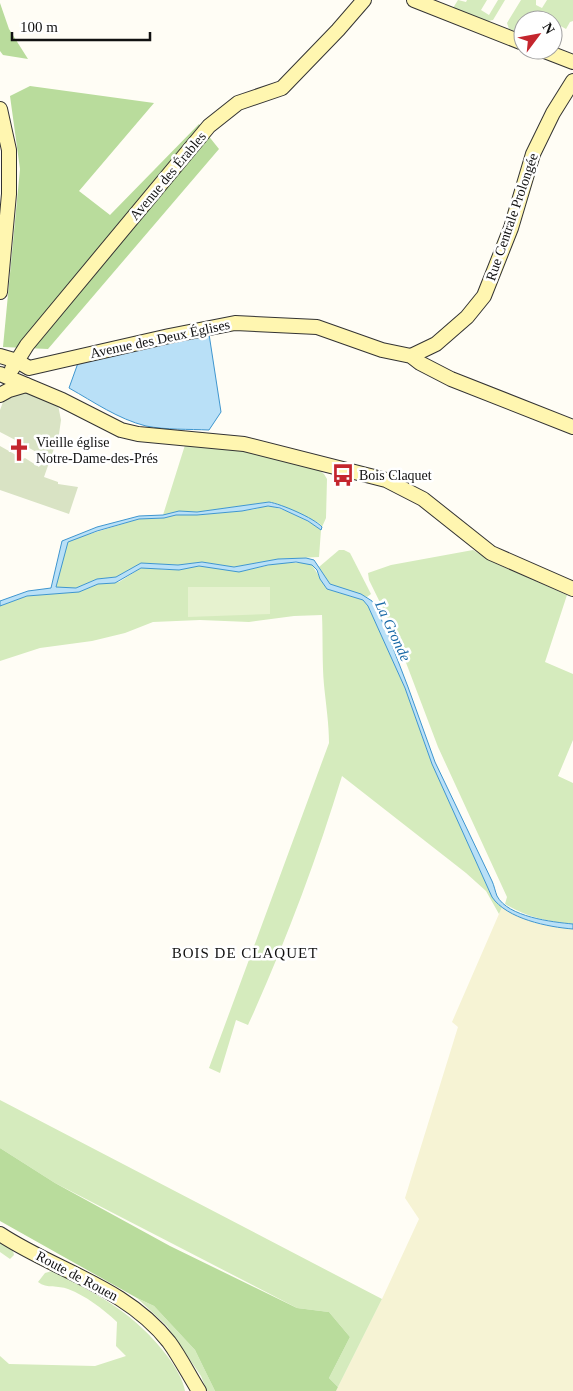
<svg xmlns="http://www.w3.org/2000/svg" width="573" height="1391" viewBox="0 0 573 1391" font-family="'Times New Roman',serif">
<rect width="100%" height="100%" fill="#fffdf5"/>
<path fill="#f6f3d4" d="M502,907L539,924L573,929V1391H336L382,1299L419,1219L405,1198L458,1027L452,1022Z"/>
<g fill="#d5ebbd">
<path d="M458,0L466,2L467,0H487L481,10L489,15L498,0H505L493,20L488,21L453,8Z"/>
<path d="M521,0H536V5L542,8L547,0H573V21L570,22L566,29L555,23L553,25V20H523V34L509,29L507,23Z"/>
<path d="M185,445L238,449L319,470L324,474L327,479L326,518L322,527L319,523L282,506L269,502L197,512L179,511L163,515Z"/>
<path d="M264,506C279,505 310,521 321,530L319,557L278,559L234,567L202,562L178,565L141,563L116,577L97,579L76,588L56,589V587L65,548L68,542L70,540L139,519L164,518L176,515H197L242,511L256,509Z"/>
<path d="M339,550H344L350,553L371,594L367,597L330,584L319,567Z"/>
<path d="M473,550L497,564L567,595L545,662L573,674V740L558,776L573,783V924C549,922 526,917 505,904L507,897L438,747L394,631L369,580L368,573L391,565Z"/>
<path d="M279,563H305L312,565L327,589L363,600L368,606L405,688L432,764L492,897L502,907L499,914L486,891L466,873L342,776C316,861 285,944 248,1025L236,1020L220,1073L209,1068L329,743C329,724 326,705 324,685C322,662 323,638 322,615L294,616L249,622L200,620L153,622L125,633L92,641L40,648L0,661V606L27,596L72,592L89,588L98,584L119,582L141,568H153L167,570L199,566L243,571Z"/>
<path d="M0,1100L382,1299L338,1387L329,1378L350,1337L329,1312L297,1308L55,1183L0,1148Z"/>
<path d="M0,1240L12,1247L14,1255L10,1259L0,1252Z"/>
<path d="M52,1271C99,1295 135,1313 168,1357C175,1367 183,1379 185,1391H0V1356L9,1364L95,1366L126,1356L116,1346L117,1322C102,1308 86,1296 68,1289C58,1285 47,1289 38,1282L45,1273Z"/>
<path d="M137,1298L154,1306L195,1350L215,1391H207L201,1376L167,1326Z"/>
</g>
<g fill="#b9dc9c">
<path d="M0,3L9,29L28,59L3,55L0,51Z"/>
<path d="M30,86L154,103L79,191L110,215L199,124L219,149L48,349L3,347L20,169L10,96Z"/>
<path d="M0,1148L55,1183L170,1246L297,1308L329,1312L350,1337L329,1378L338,1387L336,1391H215L195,1350L154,1306L137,1298L0,1221Z"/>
</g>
<path fill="#d9e3c4" d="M13,393H26L58,405L61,420L59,434L44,477L58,482V484L78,487L69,514L0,490V446L16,455L15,456L17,455L23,459L25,458L39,467L45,457L24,445V443H21L0,432V410L5,397Z"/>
<path fill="#e6f2cf" d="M188,587H270V614L188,617Z"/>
<g fill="#b9e0f7" stroke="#3f96cf">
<path d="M209,334L221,412L209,430C189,429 166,430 146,426C118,419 94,402 69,388L78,363Z"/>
<path d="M269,502C281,504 314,518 322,527L321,530L308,521L280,508L268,506L242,511L197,515H176L164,518L139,519L97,531L68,542L56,587L76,588L97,579L116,577L141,563L178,565L202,562L234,567L278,559L306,558L314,560L330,584L361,594L372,601L385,627L408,687L435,762L492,881C494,885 495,891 497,896C508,917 552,922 573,924V929C548,927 507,919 492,897L432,764L405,688L368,606L363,600L327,589L320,579L317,570L312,565L296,562L268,565L239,572L199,566L179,570L141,568L115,583L98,584L79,592L27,596L0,606V601L28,591L51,588L62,541L97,527L139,516L163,515L179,511L197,512Z"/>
</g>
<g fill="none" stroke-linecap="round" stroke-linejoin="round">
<defs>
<g id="secondary">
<path d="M414,0L523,43"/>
<path d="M542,50L573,62"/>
<path d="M0,109L9,150V194L0,292"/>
<path d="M0,356L17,361L29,368L169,336L235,323L317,327L382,350L411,356L420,363L451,379L573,427"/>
<path d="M411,356L436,344L467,317L484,296L511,228L533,154L553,113L573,81"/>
<path d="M12,369L27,345L209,126L238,103L282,88L338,30L364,0"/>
<path d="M0,374L62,400L121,430L138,434L244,444L386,480L423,499L491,553L573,589"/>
<path d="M0,395L9,390L26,385"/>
<path d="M0,1234C56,1271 126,1287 169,1342C180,1357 189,1375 199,1391"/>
</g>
</defs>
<use href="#secondary" stroke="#333" stroke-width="16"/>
<use href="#secondary" stroke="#fff6b0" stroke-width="14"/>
</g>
<defs>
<symbol id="church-bare" viewBox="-9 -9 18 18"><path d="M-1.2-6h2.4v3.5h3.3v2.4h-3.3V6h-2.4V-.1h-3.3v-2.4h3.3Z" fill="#c4262e" stroke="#fff" stroke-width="2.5" paint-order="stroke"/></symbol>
<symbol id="bus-bare" viewBox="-9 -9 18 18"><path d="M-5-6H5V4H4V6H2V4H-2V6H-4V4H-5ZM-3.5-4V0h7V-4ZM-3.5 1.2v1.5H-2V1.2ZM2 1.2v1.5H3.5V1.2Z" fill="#c4262e" stroke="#fff" stroke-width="2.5" paint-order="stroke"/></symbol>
</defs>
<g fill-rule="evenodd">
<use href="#church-bare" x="3" y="434" width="32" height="32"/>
<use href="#bus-bare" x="327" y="459" width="32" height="32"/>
</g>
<g text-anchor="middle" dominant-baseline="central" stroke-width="5" stroke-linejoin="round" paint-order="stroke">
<g font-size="14" fill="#111" stroke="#fff">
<text transform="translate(168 176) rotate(-50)">Avenue des Érables</text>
<text transform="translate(512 217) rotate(-71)">Rue Centrale Prolongée</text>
<text transform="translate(160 339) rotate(-12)">Avenue des Deux Églises</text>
<text transform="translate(77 1276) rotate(28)">Route de Rouen</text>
</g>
<g font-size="14" fill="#111" stroke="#fff" text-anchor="start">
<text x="36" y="442">Vieille église<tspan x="36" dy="16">Notre-Dame-des-Prés</tspan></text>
<text x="359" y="475">Bois Claquet</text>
</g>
<g font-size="15" font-style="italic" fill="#1768a6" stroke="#fff">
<text transform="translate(393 631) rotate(65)">La Gronde</text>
</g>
<g font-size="15" letter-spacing="1" fill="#111" stroke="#fff">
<text x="245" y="953">BOIS DE CLAQUET</text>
</g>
</g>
<g transform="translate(538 35) rotate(58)"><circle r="24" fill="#ffffff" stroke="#a0a0a0"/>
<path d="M0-4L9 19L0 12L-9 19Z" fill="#c4262e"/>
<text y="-8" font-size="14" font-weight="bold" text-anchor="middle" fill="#111111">N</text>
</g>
<path d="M12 32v8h138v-8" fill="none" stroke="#111111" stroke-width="2.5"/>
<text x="20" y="32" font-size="15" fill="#111111" stroke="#ffffff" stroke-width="4" paint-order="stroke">100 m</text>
</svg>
